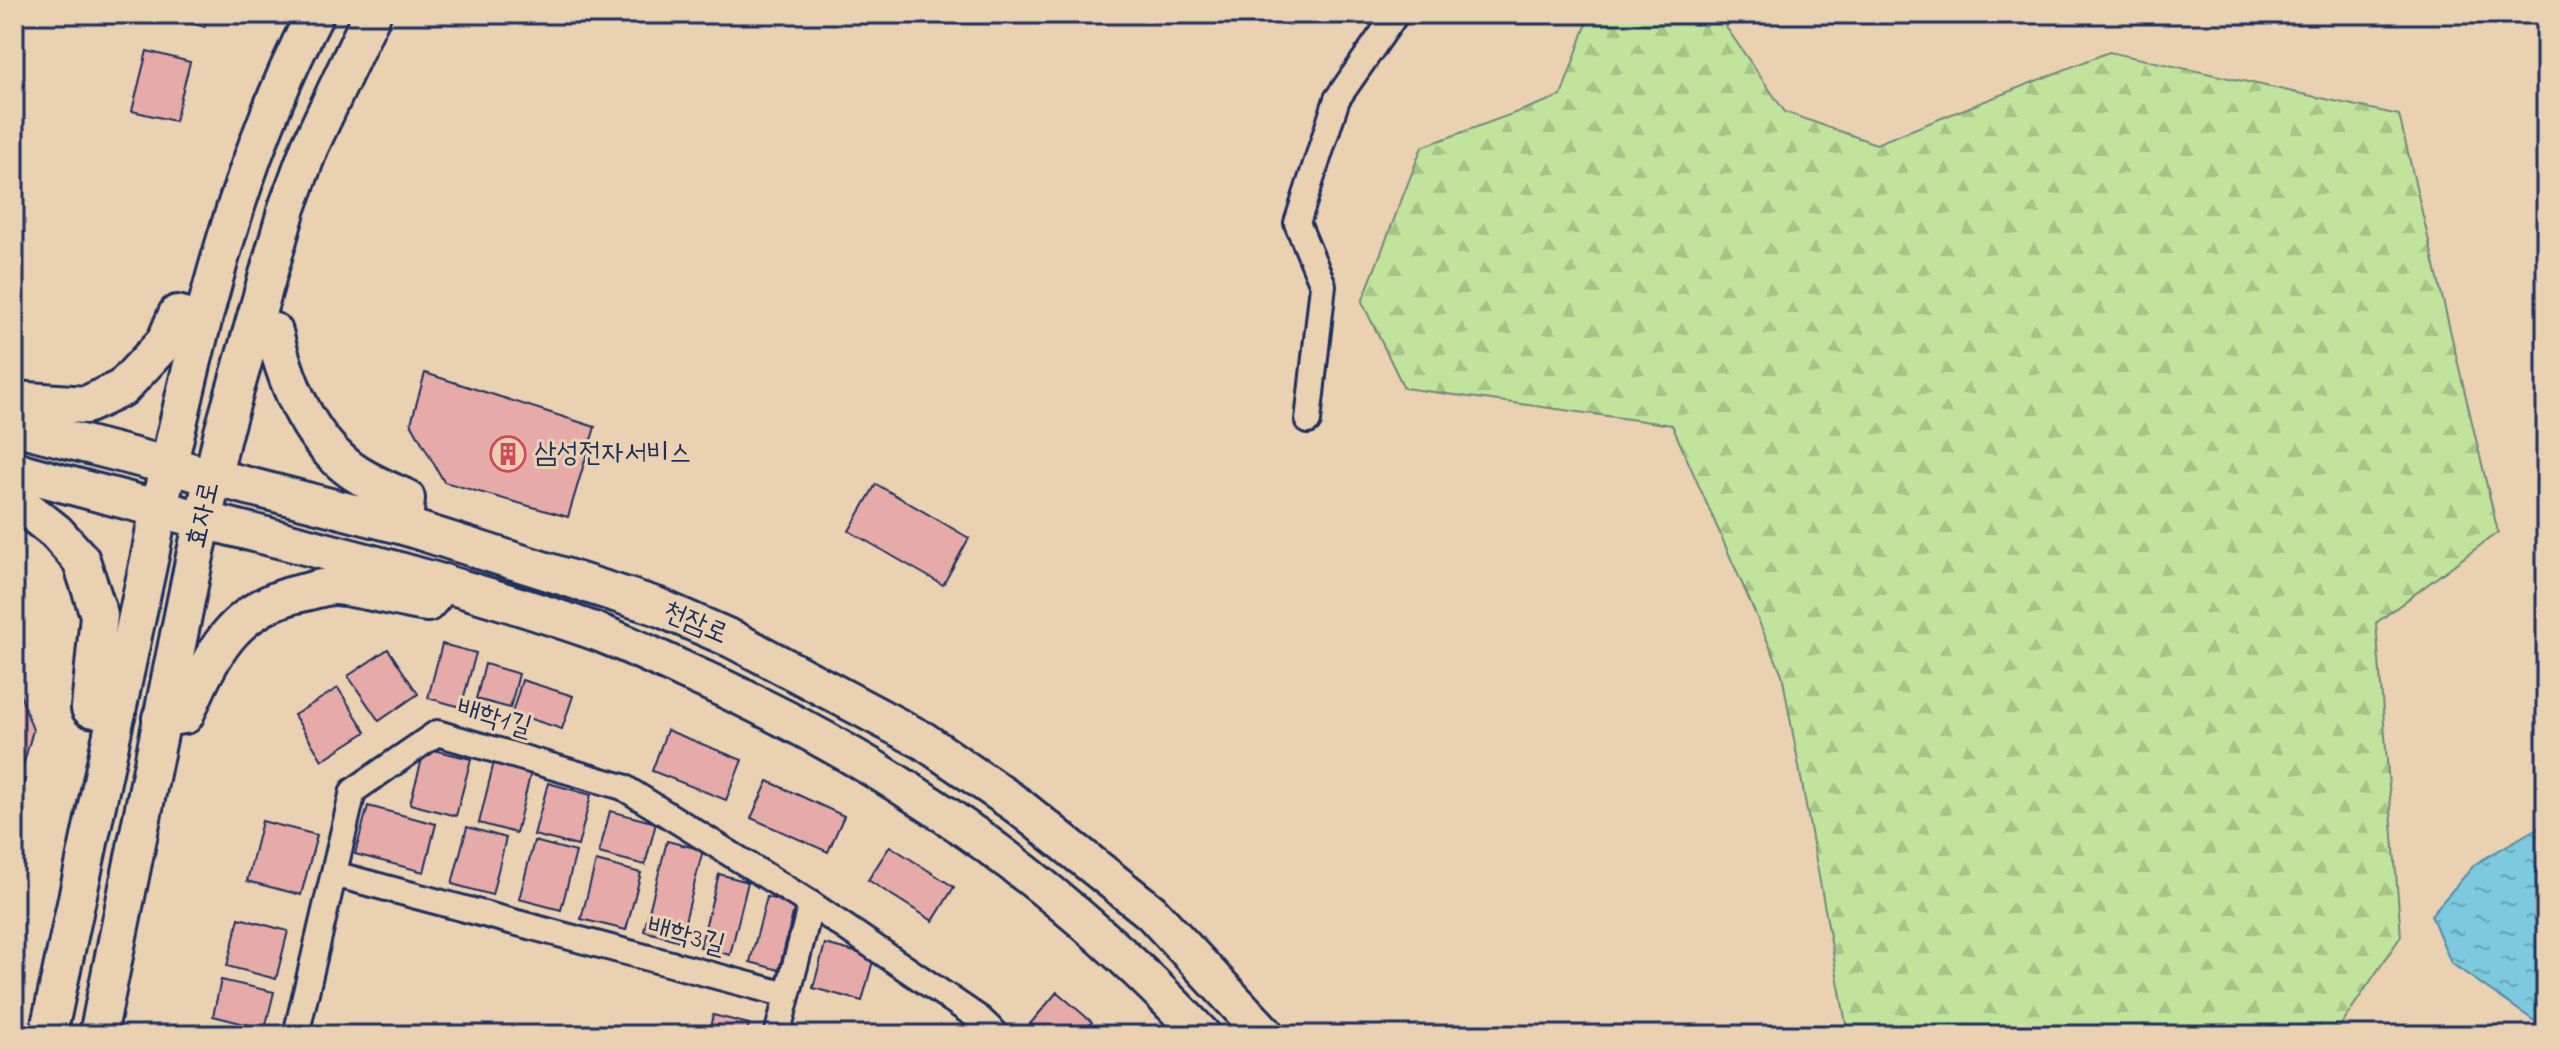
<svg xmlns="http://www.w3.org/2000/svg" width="2560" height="1049" viewBox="0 0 2560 1049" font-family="'Indie Flower','Poor Story',sans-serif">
<defs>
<pattern id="forest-firs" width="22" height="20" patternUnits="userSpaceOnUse" patternTransform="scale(2)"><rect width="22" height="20" fill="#c2e39b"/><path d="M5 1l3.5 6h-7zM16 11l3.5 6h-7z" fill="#a6c388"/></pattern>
<pattern id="water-ripples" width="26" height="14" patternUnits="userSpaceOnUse" patternTransform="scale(2)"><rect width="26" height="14" fill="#7dc9dd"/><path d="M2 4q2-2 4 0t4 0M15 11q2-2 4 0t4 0" fill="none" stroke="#66a4b6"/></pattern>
</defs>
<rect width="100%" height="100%" fill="#ead1b2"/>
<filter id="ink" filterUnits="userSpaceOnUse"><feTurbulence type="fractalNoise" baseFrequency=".0125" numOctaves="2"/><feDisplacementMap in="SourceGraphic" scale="16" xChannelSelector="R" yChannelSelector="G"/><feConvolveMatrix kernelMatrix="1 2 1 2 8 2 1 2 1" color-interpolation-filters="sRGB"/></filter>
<g filter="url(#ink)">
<path fill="url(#forest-firs)" stroke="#6e897c" stroke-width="2" d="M1590,14H1729L1726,27L1785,112L1876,144L2109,52L2399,115L2498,532L2376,623L2401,936L2334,1035H1848L1782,674L1672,425L1404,388L1362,302L1422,147L1561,96Z"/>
<path fill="url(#water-ripples)" stroke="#568baa" stroke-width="2" d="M2546,823V1029L2451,963L2431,915L2475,864Z"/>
<g fill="#e6aba9" stroke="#1b2f5e" stroke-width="2">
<path d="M156,14H208L205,27Z"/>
<path d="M147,51L190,62L175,121L132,111Z"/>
<path d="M425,373L595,427L568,517L444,482L411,423Z"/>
<path d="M876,484L969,538L943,585L849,531Z"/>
<path d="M442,644L476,653L461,707L428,698Z"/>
<path d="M388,649L418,694L379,721L348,676Z"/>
<path d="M485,664L519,674L510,708L476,699Z"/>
<path d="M14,678L33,730L22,770L14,768Z"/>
<path d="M522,680L573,696L562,729L512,713Z"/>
<path d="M338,688L366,732L322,760L294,715Z"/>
<path d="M667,730L742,760L726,800L652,771Z"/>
<path d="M425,748L471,759L456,816L410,804Z"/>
<path d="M494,762L531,772L516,833L479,823Z"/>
<path d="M14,776L25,779L14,827Z"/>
<path d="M768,781L844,816L828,852L751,818Z"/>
<path d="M548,783L591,795L578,846L534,835Z"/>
<path d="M368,806L436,824L424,872L355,854Z"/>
<path d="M610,811L656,823L645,865L599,853Z"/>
<path d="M262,821L317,835L301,895L247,881Z"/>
<path d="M467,827L506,838L492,895L452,884Z"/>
<path d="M534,841L576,852L561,910L519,899Z"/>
<path d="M667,841L703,850L680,941L644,931Z"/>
<path d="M890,846L954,887L933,921L868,880Z"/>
<path d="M596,861L641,873L626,930L581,919Z"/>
<path d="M719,874L748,882L730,955L700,947Z"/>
<path d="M767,897L795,905L779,970L750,962Z"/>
<path d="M239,918L288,931L276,979L227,966Z"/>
<path d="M825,944L874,957L862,1001L813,988Z"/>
<path d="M221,980L274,992L265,1029L213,1016Z"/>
<path d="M1057,992L1092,1022L1081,1035H1043L1030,1024Z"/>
<path d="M713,1015L749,1024L746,1035H708Z"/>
<path d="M208,1025L247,1035H205Z"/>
</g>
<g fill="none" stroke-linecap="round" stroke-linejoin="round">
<defs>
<g id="street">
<path d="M1308,421L1323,285L1297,223L1337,99L1396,14"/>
<path d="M334,874L787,995"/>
<path d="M296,1035L353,791L437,733L623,787L811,904L980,1019L997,1035"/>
<path d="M777,1035L811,904"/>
</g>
<g id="secondary">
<path d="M255,327L274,332C286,382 308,438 351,470C368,482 387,490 406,498L404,526"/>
<path d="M14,400L86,405L122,388L165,342L177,314L201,321"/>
<path d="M14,426L404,526L656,606L734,640L924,741L1017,805L1151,912L1266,1035"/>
<path d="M14,470C208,525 407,565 597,632C626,643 655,657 683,670C882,757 1054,877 1202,1035"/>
<path d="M14,503L27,509L56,532L81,560L99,615L90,708L117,713"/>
<path d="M161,718L185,715C211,655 232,608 301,593C312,591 326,585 337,586C367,589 398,599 427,603L444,583"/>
<path d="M48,1035L151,551C159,502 171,455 182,407C213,271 251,138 315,14"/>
<path d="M98,1035L194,561L222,436L287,208L310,146L372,14"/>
</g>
</defs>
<use href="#street" stroke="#1b2f5e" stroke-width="30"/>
<use href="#secondary" stroke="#1b2f5e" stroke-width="42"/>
<use href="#street" stroke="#ead1b2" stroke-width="24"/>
<use href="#secondary" stroke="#ead1b2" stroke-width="36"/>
</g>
</g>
<defs>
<symbol id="building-ring" viewBox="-11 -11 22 22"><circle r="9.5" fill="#ead1b2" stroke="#d1495b" stroke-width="1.5"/><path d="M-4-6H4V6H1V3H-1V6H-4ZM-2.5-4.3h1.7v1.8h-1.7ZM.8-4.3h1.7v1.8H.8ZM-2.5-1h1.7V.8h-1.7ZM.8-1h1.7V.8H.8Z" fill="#d1495b"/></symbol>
</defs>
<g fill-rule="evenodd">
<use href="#building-ring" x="488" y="434" width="40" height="40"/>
</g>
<g text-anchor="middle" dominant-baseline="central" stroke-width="6" stroke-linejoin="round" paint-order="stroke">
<g font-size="28" fill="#1b2f5e" stroke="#ead1b2" text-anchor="start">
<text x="534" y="454">삼성전자서비스</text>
</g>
<g font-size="28" fill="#1b2f5e" stroke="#ead1b2">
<text transform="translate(204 515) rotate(-77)">효자로</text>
<text transform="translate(695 624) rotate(23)">천잠로</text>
<text transform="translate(494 719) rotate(16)">배학1길</text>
<text transform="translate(686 937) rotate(15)">배학3길</text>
</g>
</g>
<rect width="2560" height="1049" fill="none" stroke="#ead1b2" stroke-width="48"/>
<rect x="24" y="24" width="2512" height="1001" fill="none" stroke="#1b2f5e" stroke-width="3" filter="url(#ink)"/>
</svg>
